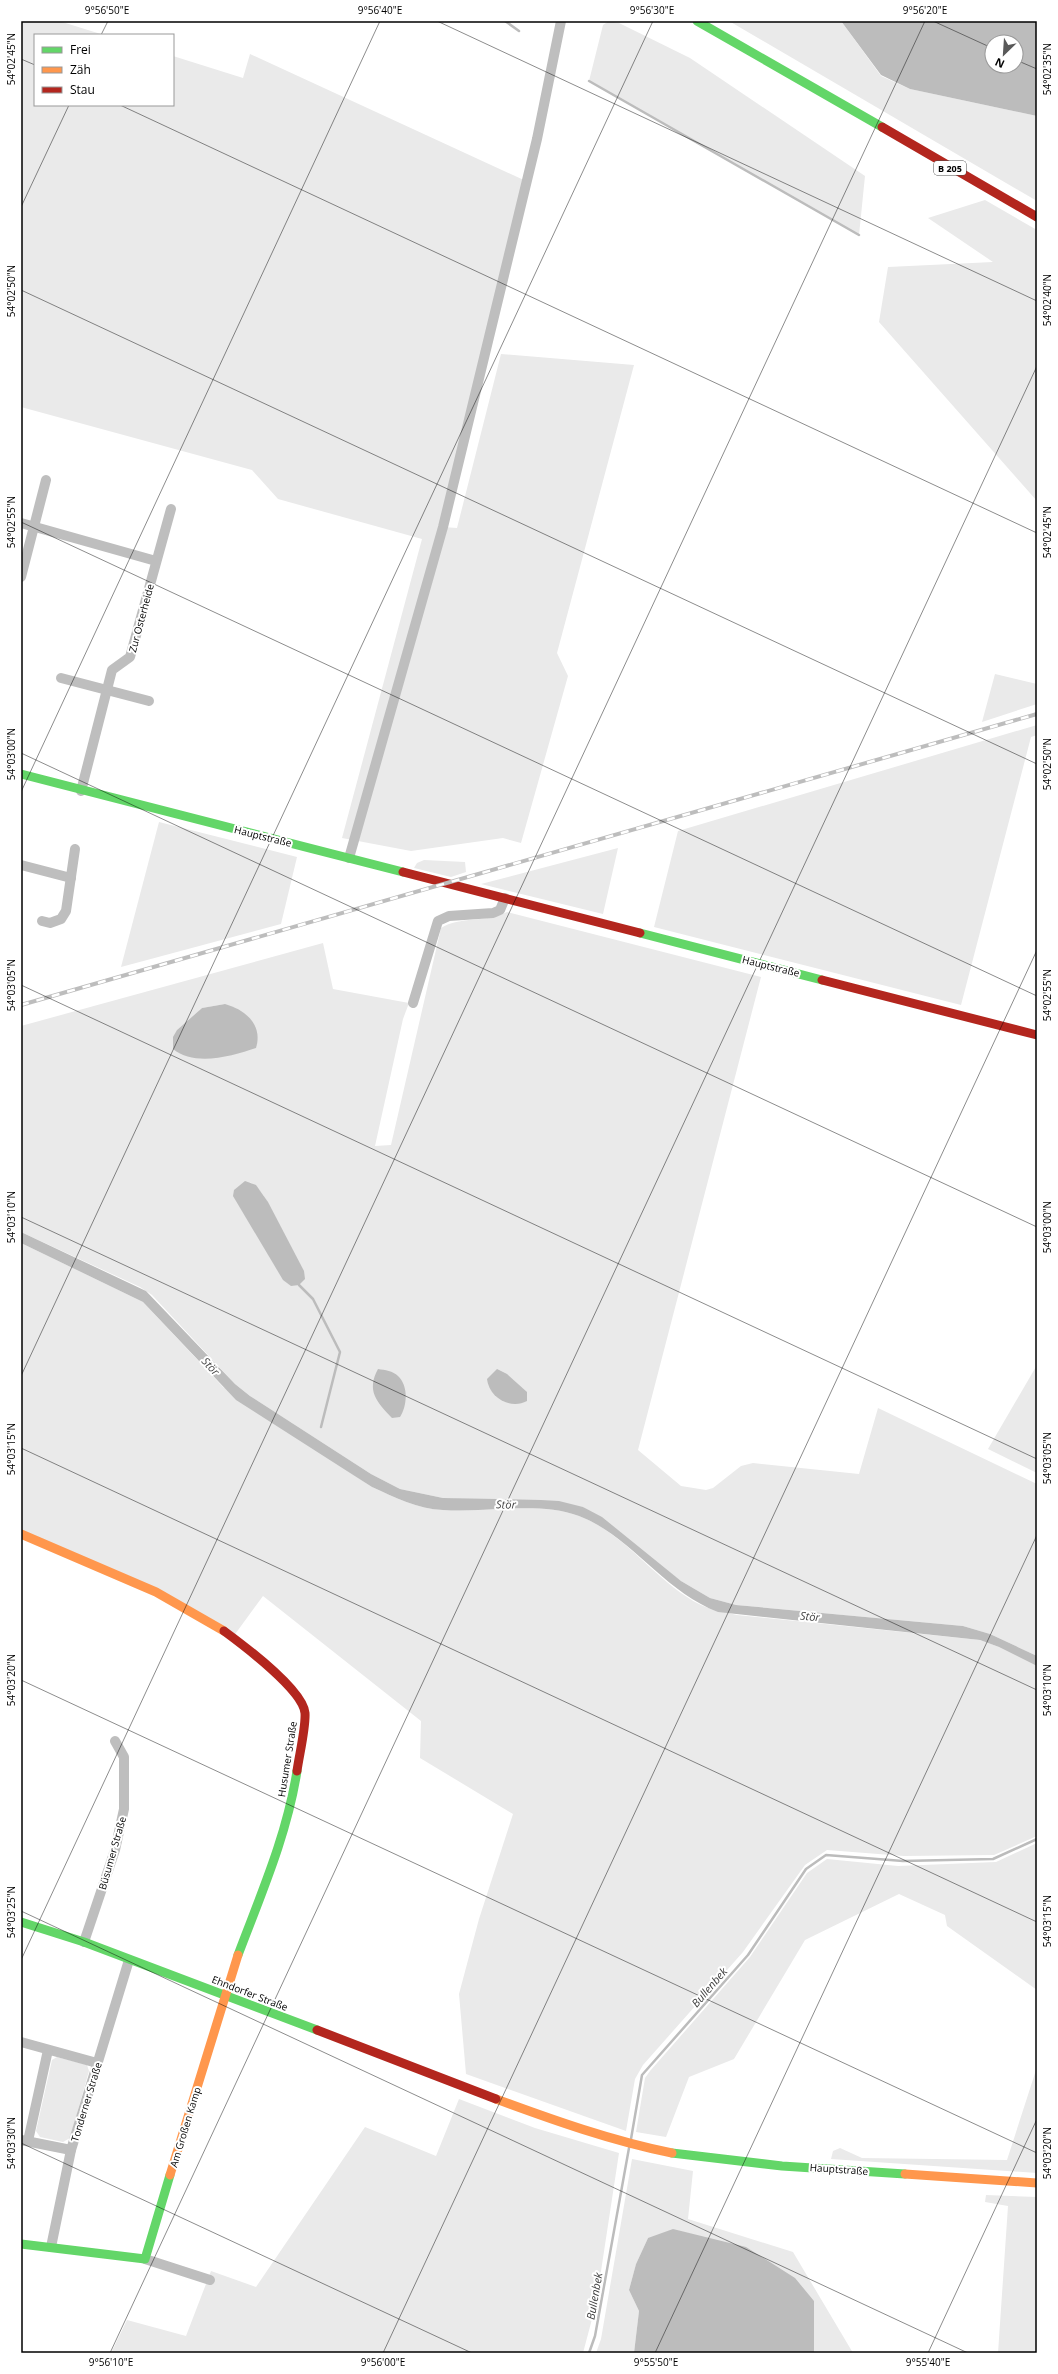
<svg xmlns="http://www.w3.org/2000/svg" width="1058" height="2374" viewBox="0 0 1058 2374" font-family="'Open Sans',sans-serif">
<rect width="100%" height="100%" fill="#fff"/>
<g fill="#eaeaea" fill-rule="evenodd">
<path d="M21,21H59L104,35H35V105H173V56L243,78L250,54L526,181L443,527L457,528L501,354L634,365L557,653L568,676L521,843L503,838L411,851L342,838L422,539L278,499L252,470L21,407Z"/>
<path d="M609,21L619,23L690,58L865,176L859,235L589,81L603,25Z"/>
<path d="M729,21H841L881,76L910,89L1037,116V201Z"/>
<path d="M985,200L1037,230V501L879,322L888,267L993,262L928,218Z"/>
<path d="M995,674L1037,684V704L982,722Z"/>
<path d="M1037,725V735L1031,737L961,1005L654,927L678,831Z"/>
<path d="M159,822L297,857L281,924L121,967Z"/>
<path d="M618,848L603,914L481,884Z"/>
<path d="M424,860L465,862L466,872L451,877L414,868L417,863Z"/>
<path d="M507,912L761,977L638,1450L681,1486L706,1490L713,1488L741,1466L753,1463L859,1474L878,1408L1037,1484V1656L990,1634L963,1626L736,1605L710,1598L681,1581L583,1507L443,1498L400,1489L371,1474L250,1396L235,1384L152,1295L140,1287L21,1232V1026L323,943L333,989L409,1003L403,1019L375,1146L391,1145L441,928C460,916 486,923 507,912ZM225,1004L177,1030L202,1008ZM250,1182C261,1189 268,1201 272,1213Z"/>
<path d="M21,1243L143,1302L223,1387L372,1487C394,1497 418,1509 443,1510C486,1513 539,1501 579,1516C627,1534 656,1583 701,1605C712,1610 726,1612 737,1615L980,1640L999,1647L1037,1666V1836L994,1855L904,1856L827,1850L805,1865L743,1952L643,2065L635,2079L626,2131L466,2074L459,1994L479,1919L513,1814L420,1758L421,1721L263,1596L233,1637L193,1611L21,1534Z"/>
<path d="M1037,1365V1473L988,1449Z"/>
<path d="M1037,1843V1990L947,1926L945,1915L899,1894L805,1940L734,2059L689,2077L666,2137L636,2132L645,2078L650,2071L750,1957L807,1873L827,1859L898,1866L996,1862Z"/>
<path d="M57,2057L87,2065L89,2071L70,2138L63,2142L40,2137L36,2131L52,2060Z"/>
<path d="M1037,2067V2173L831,2159L833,2151L840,2148L862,2158L1007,2160Z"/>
<path d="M459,2099L535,2128L619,2153L596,2304L583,2353H111L127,2320L186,2336L211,2271L256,2287L365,2127L436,2156Z"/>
<path d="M632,2159L693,2171L688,2219L793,2252L853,2353H814V2301L648,2238L636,2264L629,2290L639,2311L634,2353H596L601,2339Z"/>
<path d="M986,2195L1037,2197V2353H998L1008,2206L985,2202Z"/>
</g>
<g fill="#bcbcbc" fill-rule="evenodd">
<path d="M841,21H1037V116L910,89L881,75ZM992,42H1016V66H992Z"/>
<path d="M225,1004C246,1010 263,1025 256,1048C232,1056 195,1067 173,1049V1037L177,1030L202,1008Z"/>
<path d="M245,1181L256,1185L268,1202L304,1271L305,1279L299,1285L291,1286L283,1280L233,1196L234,1190Z"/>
<path d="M21,1232L146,1291L235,1384L250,1396L371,1474L400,1489L443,1498L541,1500L559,1501L583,1507L602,1517L681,1581L710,1598L736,1605L963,1626L990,1634L1037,1656V1666L999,1647L980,1640L718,1612C663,1591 630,1535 579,1516C539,1501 486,1513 443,1510C418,1509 394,1497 372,1487L236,1400L143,1302L21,1243Z"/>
<path d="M378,1369C385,1370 393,1371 398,1376C409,1386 407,1407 400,1417L392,1418C377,1402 366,1391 378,1369Z"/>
<path d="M497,1369L507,1374L527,1392V1401C511,1410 489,1398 487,1379Z"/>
<path d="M673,2229L746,2247L795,2278L814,2301V2353H634L639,2311L629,2290L636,2264L648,2238Z"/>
</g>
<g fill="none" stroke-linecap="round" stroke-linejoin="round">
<g stroke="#bcbcbc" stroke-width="2.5">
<path d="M505,21L519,31"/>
<path d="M589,81L859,235"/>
<path d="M299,1285L313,1299L340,1352L321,1427"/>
<path d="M631,2139L642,2075L748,1955L806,1869L826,1855L903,1861L993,1859L1037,1839"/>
<path d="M589,2353L595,2336L629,2148"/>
</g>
<g stroke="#bebebe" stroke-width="10">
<path d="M21,523L156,561"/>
<path d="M21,577L46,480"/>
<path d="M61,678L149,701"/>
<path d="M81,791L112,670L130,657L171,509"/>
<path d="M349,858L443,527L537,139L561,21"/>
<path d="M21,865L71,878"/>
<path d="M42,921L50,923L61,919L66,911L75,849"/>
<path d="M413,1003L438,921L449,916L493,913L500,910L505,898"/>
<path d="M84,1942L115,1850L124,1809V1757L115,1741"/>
<path d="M21,2042L97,2063"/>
<path d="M21,2140L71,2150"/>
<path d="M28,2141L48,2050"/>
<path d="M51,2247L71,2150L129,1960"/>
<path d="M145,2259L210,2280"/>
</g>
<g stroke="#63d668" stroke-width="9">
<path d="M697,21L882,127"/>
<path d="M21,774L403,872"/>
<path d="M640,933L822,980"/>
<path d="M21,1922L84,1942L317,2030"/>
<path d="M238,1955C261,1894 287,1835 297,1771"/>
<path d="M672,2153L782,2166L905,2174"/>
<path d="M21,2244L145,2259L170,2175"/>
</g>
<g stroke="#ff974d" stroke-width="9">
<path d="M21,1534L156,1592L224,1631"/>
<path d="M496,2099C553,2120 612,2141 672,2153"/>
<path d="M905,2174L1037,2183"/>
<path d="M170,2175L238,1955"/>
</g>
<g stroke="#b3261e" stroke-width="9">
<path d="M882,127L1037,217"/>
<path d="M403,872L640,933"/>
<path d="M822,980L1037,1035"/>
<path d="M224,1631C243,1645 303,1690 305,1713C306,1727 299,1756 297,1771"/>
<path d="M317,2030L496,2099"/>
</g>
<defs>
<path id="rail" d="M21,1005L1037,714"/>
</defs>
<use href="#rail" stroke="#bdbdbd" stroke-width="4"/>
<use href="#rail" stroke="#fff" stroke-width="2.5" stroke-dasharray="8" stroke-linecap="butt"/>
</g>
<path fill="none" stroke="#000" stroke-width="1" stroke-opacity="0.45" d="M437,21L1037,301M933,21L992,48M101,35L108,21M21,59L35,65M1016,60L1037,69M120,105L1037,533M21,207L69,105M21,290L1037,764M21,522L1037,996M21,753L1037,1227M21,792L380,21M21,985L1037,1459M21,1217L1037,1690M21,1376L653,21M21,1448L1037,1922M21,1680L1037,2153M21,1911L968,2353M21,1960L925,21M21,2143L472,2353M110,2353L1037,366M383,2353L1037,950M655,2353L1037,1535M928,2353L1037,2119"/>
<g text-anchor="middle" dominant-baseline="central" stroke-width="4" stroke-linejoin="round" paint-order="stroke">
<rect fill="#fff" stroke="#4c4c4c" stroke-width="1" x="934" y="161" width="32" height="14" rx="3"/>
<g font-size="9" font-weight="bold" fill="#000">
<text x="950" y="168">B 205</text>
</g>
<g font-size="10" fill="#000" stroke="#fff">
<text transform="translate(141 618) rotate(-75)">Zur Osterheide</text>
<text transform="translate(263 836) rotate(14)">Hauptstraße</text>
<text transform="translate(771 966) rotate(14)">Hauptstraße</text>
<text transform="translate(287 1759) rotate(-81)">Husumer Straße</text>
<text transform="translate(112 1853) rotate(-74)">Büsumer Straße</text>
<text transform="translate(250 1993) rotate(21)">Ehndorfer Straße</text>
<text transform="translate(86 2102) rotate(-73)">Tonderner Straße</text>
<text transform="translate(185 2127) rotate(-73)">Am Großen Kamp</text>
<text transform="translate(839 2169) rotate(4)">Hauptstraße</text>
</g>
<g font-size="11" font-style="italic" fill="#414141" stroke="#fff">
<text transform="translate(211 1366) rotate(47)">Stör</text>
<text transform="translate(506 1504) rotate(1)">Stör</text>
<text transform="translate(810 1616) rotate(5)">Stör</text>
<text transform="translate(709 1987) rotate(-49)">Bullenbek</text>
<text transform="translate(594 2296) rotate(-80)">Bullenbek</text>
</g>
</g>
<rect width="1058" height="2374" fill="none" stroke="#ffffff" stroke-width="44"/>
<rect x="34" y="34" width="140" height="72" fill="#ffffff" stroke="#999999"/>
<rect x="42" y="47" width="20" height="6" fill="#63d668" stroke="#999999"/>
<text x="70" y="54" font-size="12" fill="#000000">Frei</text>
<rect x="42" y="67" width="20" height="6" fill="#ff974d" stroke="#999999"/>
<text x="70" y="74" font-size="12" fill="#000000">Zäh</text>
<rect x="42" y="87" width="20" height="6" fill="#b3261e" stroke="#999999"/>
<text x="70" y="94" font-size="12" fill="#000000">Stau</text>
<g transform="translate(1004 54) rotate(205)"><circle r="19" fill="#ffffff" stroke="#999999"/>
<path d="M0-3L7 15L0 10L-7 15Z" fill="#595959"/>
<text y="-6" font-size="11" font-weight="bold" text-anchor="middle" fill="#000000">N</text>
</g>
<rect x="22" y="22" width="1014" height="2330" fill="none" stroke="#000" stroke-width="1.5"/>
<g font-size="10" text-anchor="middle" fill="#000">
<text x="107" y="14">9°56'50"E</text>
<text x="380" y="14">9°56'40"E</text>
<text x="652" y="14">9°56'30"E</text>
<text x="925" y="14">9°56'20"E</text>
<text transform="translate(11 59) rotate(-90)" y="4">54°02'45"N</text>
<text transform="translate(1047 69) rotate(-90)" y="4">54°02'35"N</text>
<text transform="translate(11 291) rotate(-90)" y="4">54°02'50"N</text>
<text transform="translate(1047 300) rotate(-90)" y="4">54°02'40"N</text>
<text transform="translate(11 522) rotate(-90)" y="4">54°02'55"N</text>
<text transform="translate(1047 532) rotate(-90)" y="4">54°02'45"N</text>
<text transform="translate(11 754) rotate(-90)" y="4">54°03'00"N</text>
<text transform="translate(1047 764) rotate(-90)" y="4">54°02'50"N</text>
<text transform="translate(11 985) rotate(-90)" y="4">54°03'05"N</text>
<text transform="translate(1047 995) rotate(-90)" y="4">54°02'55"N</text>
<text transform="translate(11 1217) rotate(-90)" y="4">54°03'10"N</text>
<text transform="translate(1047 1227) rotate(-90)" y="4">54°03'00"N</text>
<text transform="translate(11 1449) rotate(-90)" y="4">54°03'15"N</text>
<text transform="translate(1047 1458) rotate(-90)" y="4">54°03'05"N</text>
<text transform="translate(11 1680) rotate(-90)" y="4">54°03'20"N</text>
<text transform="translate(1047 1690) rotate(-90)" y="4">54°03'10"N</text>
<text transform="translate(11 1912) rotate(-90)" y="4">54°03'25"N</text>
<text transform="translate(1047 1921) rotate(-90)" y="4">54°03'15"N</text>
<text transform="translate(11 2143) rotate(-90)" y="4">54°03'30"N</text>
<text transform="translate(1047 2153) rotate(-90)" y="4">54°03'20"N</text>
<text x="111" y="2366">9°56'10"E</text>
<text x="383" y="2366">9°56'00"E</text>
<text x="656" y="2366">9°55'50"E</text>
<text x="928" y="2366">9°55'40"E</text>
</g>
</svg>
